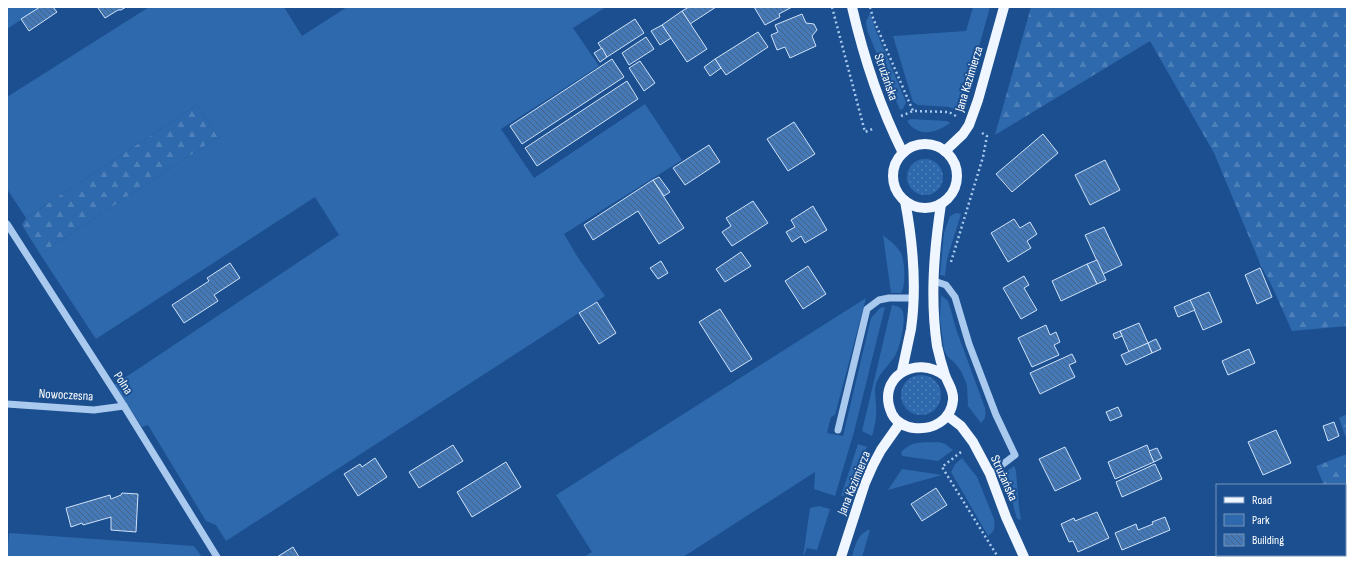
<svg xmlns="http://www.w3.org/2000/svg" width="1354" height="564" viewBox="0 0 1354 564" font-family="'Sofia Sans Condensed',sans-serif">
<defs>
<pattern id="forest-firs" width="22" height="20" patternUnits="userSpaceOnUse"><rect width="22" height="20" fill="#2e69ad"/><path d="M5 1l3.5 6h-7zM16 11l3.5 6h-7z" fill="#4d80b9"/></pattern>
<pattern id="garden-dots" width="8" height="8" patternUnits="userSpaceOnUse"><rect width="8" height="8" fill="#2e69ad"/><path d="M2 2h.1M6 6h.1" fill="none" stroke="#4d80b9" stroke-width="1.8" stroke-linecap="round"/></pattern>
<pattern id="building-back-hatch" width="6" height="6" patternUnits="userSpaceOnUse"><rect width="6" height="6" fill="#4478b7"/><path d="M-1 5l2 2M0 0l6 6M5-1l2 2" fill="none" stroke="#486282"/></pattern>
</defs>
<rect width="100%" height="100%" fill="#1b4f8f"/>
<g fill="#2e69ad">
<path d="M7,7H40L7,29Z"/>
<path d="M149,7H284L302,36L347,7H606L573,28L599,66L501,129L534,178L645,104L682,160L564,234L577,256L605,296L226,541L216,525L206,521L148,425L142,427L114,385L339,235L315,197L96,339L40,254L218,137L197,105L26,218L7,189V97Z"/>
<path d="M973,7H990L968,86L957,111L949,107L918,105L913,102L893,36L966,31Z"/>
<path d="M870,13L876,31L906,102L903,109L900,110L867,30L866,22Z"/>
<path d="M911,119L947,121L950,123C936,133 918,138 907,121Z"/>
<path d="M956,213L961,214L947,259L945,276L940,275L944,233L950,216Z"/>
<path d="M883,235C889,240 897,246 901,253C905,261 906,287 901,293H891Z"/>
<path d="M941,295L948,301L950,307L956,329L985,408C986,415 986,418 981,423L968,406L967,385L961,371L954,362L948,357L944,350L940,319Z"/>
<path d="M866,298L835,415L831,417L827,433L843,436L871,318L880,308L885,307L854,432L835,496L814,489L815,472L683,557H584L592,552L556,495Z"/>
<path d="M892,305C896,306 900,306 902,310C907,318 900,348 895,356C889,365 880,372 876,384C874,391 876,398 876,405C877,416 875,426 872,436L862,431Z"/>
<path d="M939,442L945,444L953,450L938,461L902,456L901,452C913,440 922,443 939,442Z"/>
<path d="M858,444L867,447L860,462L850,490L847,495L841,496Z"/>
<path d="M962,458L977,477L994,519C995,526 995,532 988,536L951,472L955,464Z"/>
<path d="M1014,466L1016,471L1019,507L1021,520L1017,519L1005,475L1007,471Z"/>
<path d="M902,469L942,475L888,490Z"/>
<path d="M819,506L830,509L817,550L807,548L803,557L810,508Z"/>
<path d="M868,530H870L862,557H852C855,546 857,535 868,530Z"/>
<path d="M9,533L194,546L202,557H7Z"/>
</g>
<g fill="url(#forest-firs)">
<path d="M1031,7H1347V326L1292,331L1270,282L1262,268L1214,153L1150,41L995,135Z"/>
<path d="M197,105L218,137L40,254L22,225L26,218Z"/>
<path d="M1347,414V441L1339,418Z"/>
<path d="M1347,454V535L1345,530V485H1324L1316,466Z"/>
</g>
<g fill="url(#garden-dots)">
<circle cx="925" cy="177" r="18"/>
<circle cx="921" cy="395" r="20"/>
</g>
<g fill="url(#building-back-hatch)" stroke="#cfe3fa">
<path d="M40,7H53L57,12L29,31L21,19Z"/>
<path d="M99,7H126L121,10H118L105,18L98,8Z"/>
<path d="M689,7H716L690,24L682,11Z"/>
<path d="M754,7H792L779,14L780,17L765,25Z"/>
<path d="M682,11L707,49L687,62L662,25Z"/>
<path d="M802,14L806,23L814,24L817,30L812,36L816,46L790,58L785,47L777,50L771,35L778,32L775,25Z"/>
<path d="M635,19L644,33L607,57L598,43Z"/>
<path d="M662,25L671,38L660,45L651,31Z"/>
<path d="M758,32L768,47L726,75L715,59Z"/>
<path d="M646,37L654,49L629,65L622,53Z"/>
<path d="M602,48L607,57L600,62L594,53Z"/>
<path d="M612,59L624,77L522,144L510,126Z"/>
<path d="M715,59L721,68L710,76L704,67Z"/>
<path d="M640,61L655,83L644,91L629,68Z"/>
<path d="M627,81L638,99L537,166L525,148Z"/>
<path d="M794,122L815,154L788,171L767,139Z"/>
<path d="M1043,134L1058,153L1012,192L996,174Z"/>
<path d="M709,145L720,162L685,185L673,168Z"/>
<path d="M1105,160L1120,190L1090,205L1075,175Z"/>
<path d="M659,177L670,192L664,196L653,180Z"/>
<path d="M653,180L684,228L659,244L638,211L593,240L584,225Z"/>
<path d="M753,201L768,223L732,246L722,232L731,226L726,218Z"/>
<path d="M813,206L827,230L805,243L801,236L792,242L786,232L795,227L791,220Z"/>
<path d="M1014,219L1020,228L1030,222L1037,234L1027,241L1031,248L1008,262L991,233Z"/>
<path d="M1104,227L1122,265L1103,274L1085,235Z"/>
<path d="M741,252L751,266L725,282L716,269Z"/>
<path d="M1097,260L1106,280L1097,284L1087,264Z"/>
<path d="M661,261L668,273L658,279L650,268Z"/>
<path d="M230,263L240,278L214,295L218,301L184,323L172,305L209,281L207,278Z"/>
<path d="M1087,264L1097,284L1061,301L1052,281Z"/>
<path d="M808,266L826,294L803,309L785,281Z"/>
<path d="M1260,268L1272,297L1257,304L1245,275Z"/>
<path d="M1024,276L1029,285L1024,288L1037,310L1021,319L1003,288Z"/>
<path d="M1209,292L1222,322L1203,330L1190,300Z"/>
<path d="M1190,300L1195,310L1178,317L1174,307Z"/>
<path d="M597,302L616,333L599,344L579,313Z"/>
<path d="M720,309L752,359L731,372L699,322Z"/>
<path d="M1139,323L1148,343L1129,352L1120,331Z"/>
<path d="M1046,325L1050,335L1056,332L1060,342L1054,345L1059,355L1032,367L1018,338Z"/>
<path d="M1120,331L1122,336L1115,339L1113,334Z"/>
<path d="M1156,339L1161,349L1152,353L1148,343Z"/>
<path d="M1148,343L1152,353L1126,365L1121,355Z"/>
<path d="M1249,349L1255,363L1228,375L1222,361Z"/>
<path d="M1072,354L1076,362L1069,365L1075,377L1040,394L1030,373Z"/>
<path d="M1118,407L1122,416L1110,421L1106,412Z"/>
<path d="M1334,422L1339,436L1328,441L1323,426Z"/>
<path d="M1276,430L1291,463L1263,475L1248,442Z"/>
<path d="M453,445L463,461L419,488L409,472Z"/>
<path d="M1147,445L1154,462L1115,479L1108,462Z"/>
<path d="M1065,447L1081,479L1055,491L1039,459Z"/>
<path d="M1157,448L1162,458L1154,462L1149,451Z"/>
<path d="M375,458L387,477L358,496L344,474L360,464L362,467Z"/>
<path d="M506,462L521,487L472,517L457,492Z"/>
<path d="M1155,464L1162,479L1122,497L1116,482Z"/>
<path d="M936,488L947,505L922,521L911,504Z"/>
<path d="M122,493L138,494L136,532L111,530V517L83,525L82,523L71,527L66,508L110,495L111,499L121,495Z"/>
<path d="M1097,512L1109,538L1078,552L1073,541L1069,542L1061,524L1074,518L1075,521Z"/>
<path d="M1165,517L1170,530L1122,550L1115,533L1136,524L1138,530L1153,524L1152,522Z"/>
<path d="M293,547L299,557H277Z"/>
<path d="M1237,555H1331L1327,557H1233Z"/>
</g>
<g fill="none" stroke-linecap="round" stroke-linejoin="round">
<g stroke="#a9c9ee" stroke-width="2.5" stroke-dasharray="2 3" stroke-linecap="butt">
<path d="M832,7L865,132L875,128"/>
<path d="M870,7L873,18L913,111"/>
<path d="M901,116L913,111L949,112L956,116"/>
<path d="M951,262L983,157L987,136L982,133"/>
<path d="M961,452L942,467L998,557"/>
</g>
<g stroke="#a9c9ee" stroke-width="7">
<path d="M7,224L124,406L217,557"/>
<path d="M934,281L946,285L955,297L969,344L996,415L1015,455L990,474"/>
<path d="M7,404L94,410L124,406"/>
<path d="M838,430L867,309L879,300L889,298H913"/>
</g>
<g stroke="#f0f6ff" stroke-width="10">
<path d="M852,7C864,59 879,105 903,153"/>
<circle cx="925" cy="176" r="32"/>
<path d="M945,151L963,134L969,125L978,100L1004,7"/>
<path d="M941,204C934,251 930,298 937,346C939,355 942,366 945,375C948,384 954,390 953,400C951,421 932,430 914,428C905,427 896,422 892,414C875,378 916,353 945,376"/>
<path d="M902,371C905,357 908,343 911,329C917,287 913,243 905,201"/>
<path d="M948,416L961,426L973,442L990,474L1006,517L1024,557"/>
<path d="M841,557L865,483L873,465L881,450L900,423"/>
</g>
</g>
<g text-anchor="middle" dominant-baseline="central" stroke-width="4" stroke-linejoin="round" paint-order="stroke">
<g font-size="13" fill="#fff" stroke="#1b4f8f">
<text transform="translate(886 77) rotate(71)">Strużańska</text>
<text transform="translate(969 79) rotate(-73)">Jana Kazimierza</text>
<text transform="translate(123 383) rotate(57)">Polna</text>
<text transform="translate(66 395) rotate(3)">Nowoczesna</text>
<text transform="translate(1004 478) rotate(66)">Strużańska</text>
<text transform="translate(854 483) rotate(-68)">Jana Kazimierza</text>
</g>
</g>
<rect width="1354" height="564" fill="none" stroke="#ffffff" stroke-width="16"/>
<rect x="1216" y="484" width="130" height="72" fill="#1b4f8f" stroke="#7695bc"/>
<rect x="1224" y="497" width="20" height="6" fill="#f0f6ff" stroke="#7695bc"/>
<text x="1252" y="504" font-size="12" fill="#ffffff">Road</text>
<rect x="1224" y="514" width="20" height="12" fill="#2e69ad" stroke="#7695bc"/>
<text x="1252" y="524" font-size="12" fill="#ffffff">Park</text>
<rect x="1224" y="534" width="20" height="12" fill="url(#building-back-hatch)" stroke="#7695bc"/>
<text x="1252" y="544" font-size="12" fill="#ffffff">Building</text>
</svg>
